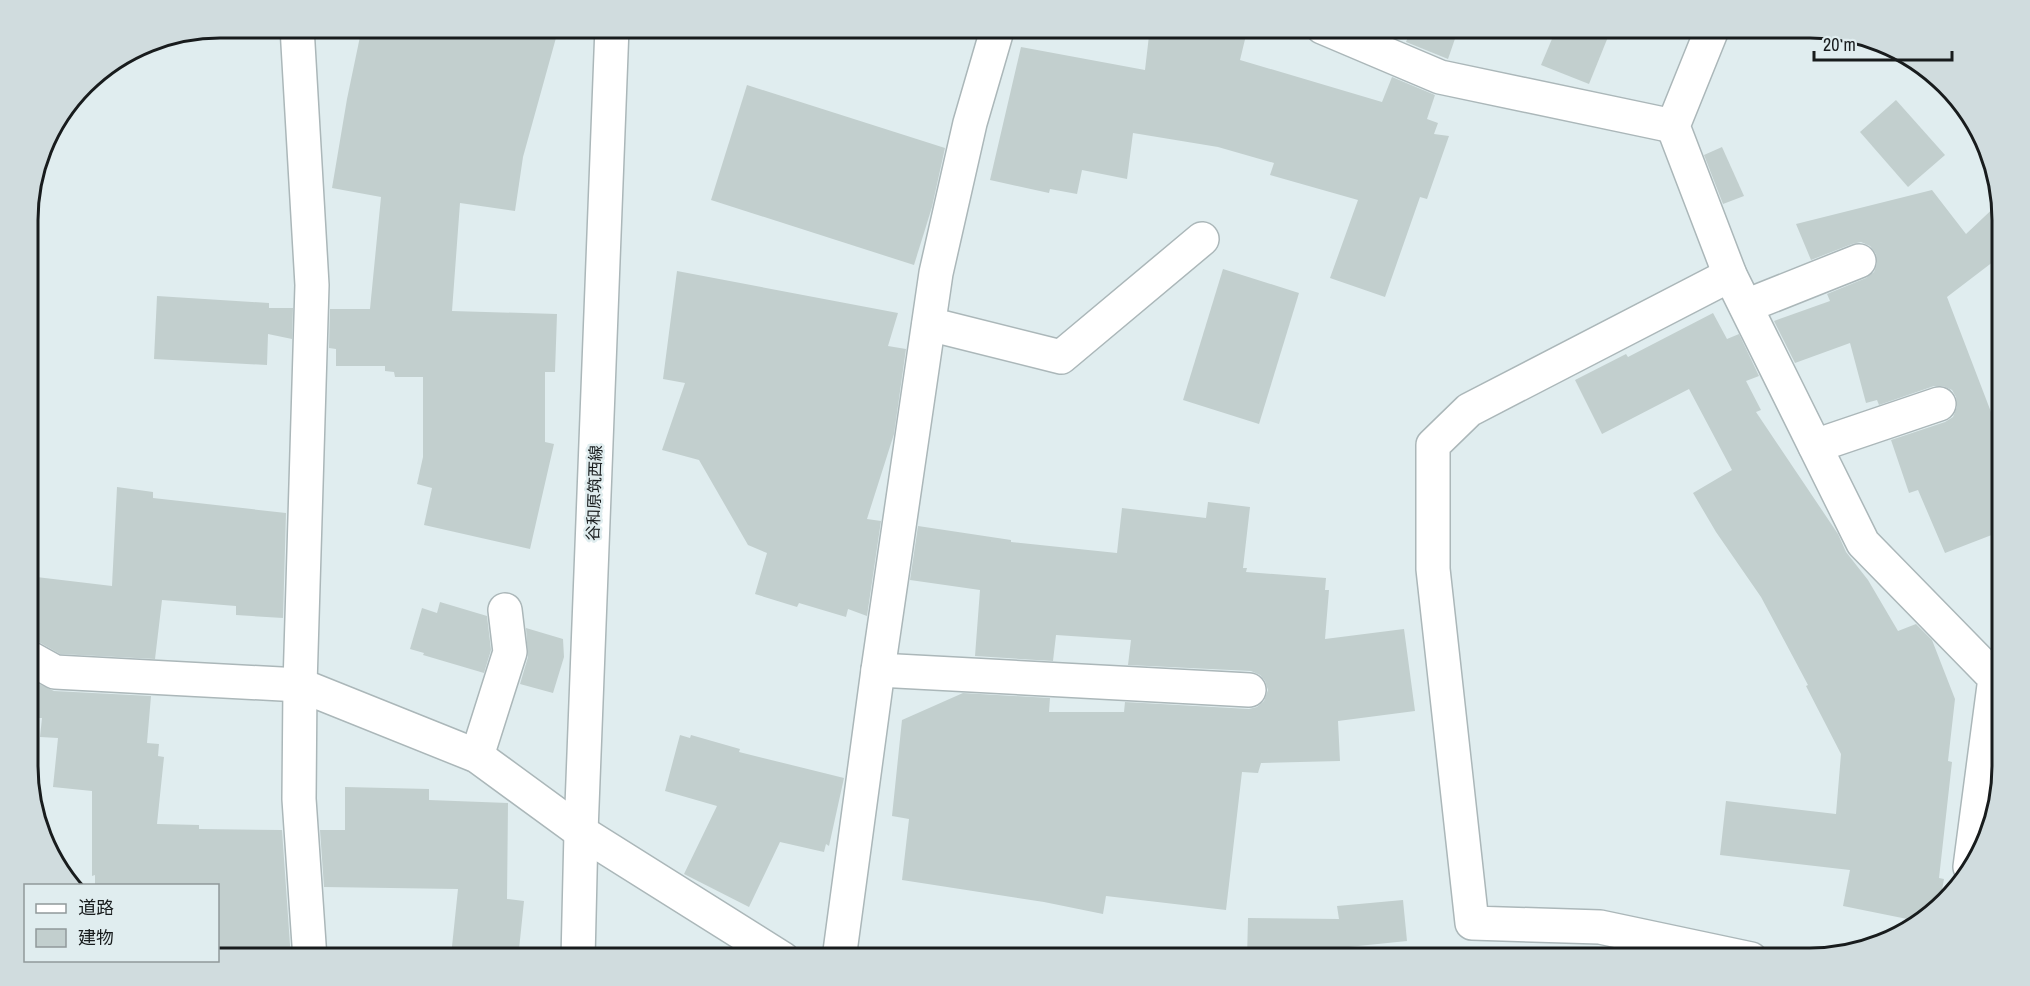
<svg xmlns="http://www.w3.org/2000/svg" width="2030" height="986" viewBox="0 0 2030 986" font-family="'Archivo Narrow','Noto Sans JP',sans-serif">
<rect width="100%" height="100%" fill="#e0edef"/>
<g fill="#c2cfce">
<path d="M362,27H559L523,157L515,211L460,203L452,311L557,314L555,372H545V442L554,444L530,549L424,525L432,488L417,484L423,457V377H395L394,372L385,371V366H336V349L329,348L330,309H370L381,197L332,188L347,99Z"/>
<path d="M1150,27H1248L1240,60L1382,102L1392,77L1435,95L1427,119L1438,123L1434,134L1449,136L1427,199L1420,197L1385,297L1330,278L1358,200L1270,175L1274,163L1218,147L1133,133L1127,179L1082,170L1077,194L1050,189L1049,193L990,180L1021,47L1145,70Z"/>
<path d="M1412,27H1459L1448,59L1406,42Z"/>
<path d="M1557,27H1612L1589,84L1541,65Z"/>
<path d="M747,85L945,148L932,207L914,265L711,200Z"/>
<path d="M1896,100L1945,155L1908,187L1860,132Z"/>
<path d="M1722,147L1744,196L1723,204L1704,155Z"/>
<path d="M1932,190L1966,234L2001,201L2002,255L1947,297L1991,412L2002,407V531L1945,553L1918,490L1909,493L1891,440L1945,422L1953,417L1957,407L1956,397L1952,390L1943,386H1934L1879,405L1877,400L1866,403L1850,343L1795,363L1774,321L1830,301L1827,294L1866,278L1874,272L1877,264L1876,254L1870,246L1861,242L1852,244L1811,260L1796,224Z"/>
<path d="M1223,269L1299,293L1259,424L1183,400Z"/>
<path d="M677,271L898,313L888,346L906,349L894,434L867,519L881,521L867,616L848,609L846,617L799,603L797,607L755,594L767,553L748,545L699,460L662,450L685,383L663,379Z"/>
<path d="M157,296L269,303V308H293L292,339L268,334L267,365L154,359Z"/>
<path d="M1713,313L1727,339L1739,334L1759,376L1746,381L1761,410L1756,412L1838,534L1846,552L1868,580L1898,631L1916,624L1932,640L1955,699L1948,761L1952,762L1939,878L1944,879L1940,901L1922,922L1843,906L1850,870L1720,855L1726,801L1836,814L1841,754L1806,686L1808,685L1761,597L1716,532L1693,493L1732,470L1689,389L1602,434L1575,380L1626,354L1628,357Z"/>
<path d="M117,487L153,492V498L286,513L283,618L236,615V606L162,600L155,659L60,654L37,641L38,639L28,638V576L112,586Z"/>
<path d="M1208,502L1250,507L1243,568H1247L1246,572L1326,578L1325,590H1329L1325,639L1404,629L1415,711L1338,721L1340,761L1261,763L1258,773L1242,772L1226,910L1106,896L1103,914L1044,902L902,880L909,819L892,816L902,720L963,693L1050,698L1049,712H1124L1125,702L1249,709L1257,707L1264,701L1268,690L1265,681L1260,675L1251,671L1128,665L1131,640L1056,635L1053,661L975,656L980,590L910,580L918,526L1011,540V542L1117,553L1122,508L1206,518Z"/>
<path d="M440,602L487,616L491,650L484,673L423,655L424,653L410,649L422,608L437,613Z"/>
<path d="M526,628L563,639L564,657L553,693L520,684L528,657Z"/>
<path d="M39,684L54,691L151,696L147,743L159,744L158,756L164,757L157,824L199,825V829L282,830L291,959L218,958V885H95V875L92,876V791L53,787L58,738L40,737L42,718H36Z"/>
<path d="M680,735L690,738L691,735L740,749L739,752L844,778L829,846L826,844L824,852L780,842L749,907L684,874L717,806L665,791Z"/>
<path d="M345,787L429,789V800L508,803L507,899L524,901L518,959H461V956H451L458,889L324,887L320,830H345Z"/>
<path d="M1403,900L1407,941L1290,953V959H1247L1248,918L1339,919L1337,906Z"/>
</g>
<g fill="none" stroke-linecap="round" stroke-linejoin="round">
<defs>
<g id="minor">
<path d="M297,27L312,285L300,685L299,799L310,959"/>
<path d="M1322,27L1440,77L1673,126"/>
<path d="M1713,27L1673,126L1730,275L1863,543L1995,678L1970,867"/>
<path d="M1730,275L1469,410L1433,445V569L1472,923L1600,927L1751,959"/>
<path d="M1746,306L1859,261"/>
<path d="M929,324L1061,357L1202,239"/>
<path d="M1815,446L1939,404"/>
<path d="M28,657L55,672L300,685L477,756L581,832L783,959"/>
<path d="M878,670L1249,690"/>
<path d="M477,756L510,652L505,610"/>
<path d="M839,959L878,670L936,273L970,123L998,27"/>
</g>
<path id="major" d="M578,959L581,832L612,27"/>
</defs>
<use href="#minor" stroke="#abb7b9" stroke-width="36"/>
<use href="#major" stroke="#abb7b9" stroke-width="36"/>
<use href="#minor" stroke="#fff" stroke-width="33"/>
<use href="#major" stroke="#fff" stroke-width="33"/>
</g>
<g text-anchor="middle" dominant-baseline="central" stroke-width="5" stroke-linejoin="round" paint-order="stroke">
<g font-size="16" fill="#181c1d" stroke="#e0edef">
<text transform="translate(594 493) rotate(-88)">谷和原筑西線</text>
</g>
</g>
<path d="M0 0H2030V986H0ZM220 38H1810A182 182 0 0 1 1992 220V766A182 182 0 0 1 1810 948H220A182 182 0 0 1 38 766V220A182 182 0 0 1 220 38Z" fill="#d0dcde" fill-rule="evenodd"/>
<path fill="none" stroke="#181c1d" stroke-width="3" d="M220 38H1810A182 182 0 0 1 1992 220V766A182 182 0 0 1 1810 948H220A182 182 0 0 1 38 766V220A182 182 0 0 1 220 38Z"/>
<rect x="24" y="884" width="195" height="78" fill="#e0edef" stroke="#90999b" stroke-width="1.5"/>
<rect x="36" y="904" width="30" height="9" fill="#ffffff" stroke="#90999b" stroke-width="1.5"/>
<text x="78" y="914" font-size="18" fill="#181c1d">道路</text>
<rect x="36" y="929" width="30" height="18" fill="#c2cfce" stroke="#90999b" stroke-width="1.5"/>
<text x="78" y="944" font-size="18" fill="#181c1d">建物</text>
<path d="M1814 51v9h138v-9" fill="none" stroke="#181c1d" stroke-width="3"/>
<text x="1823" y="51" font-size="18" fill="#181c1d" stroke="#e0edef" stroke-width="4.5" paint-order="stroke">20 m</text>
</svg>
